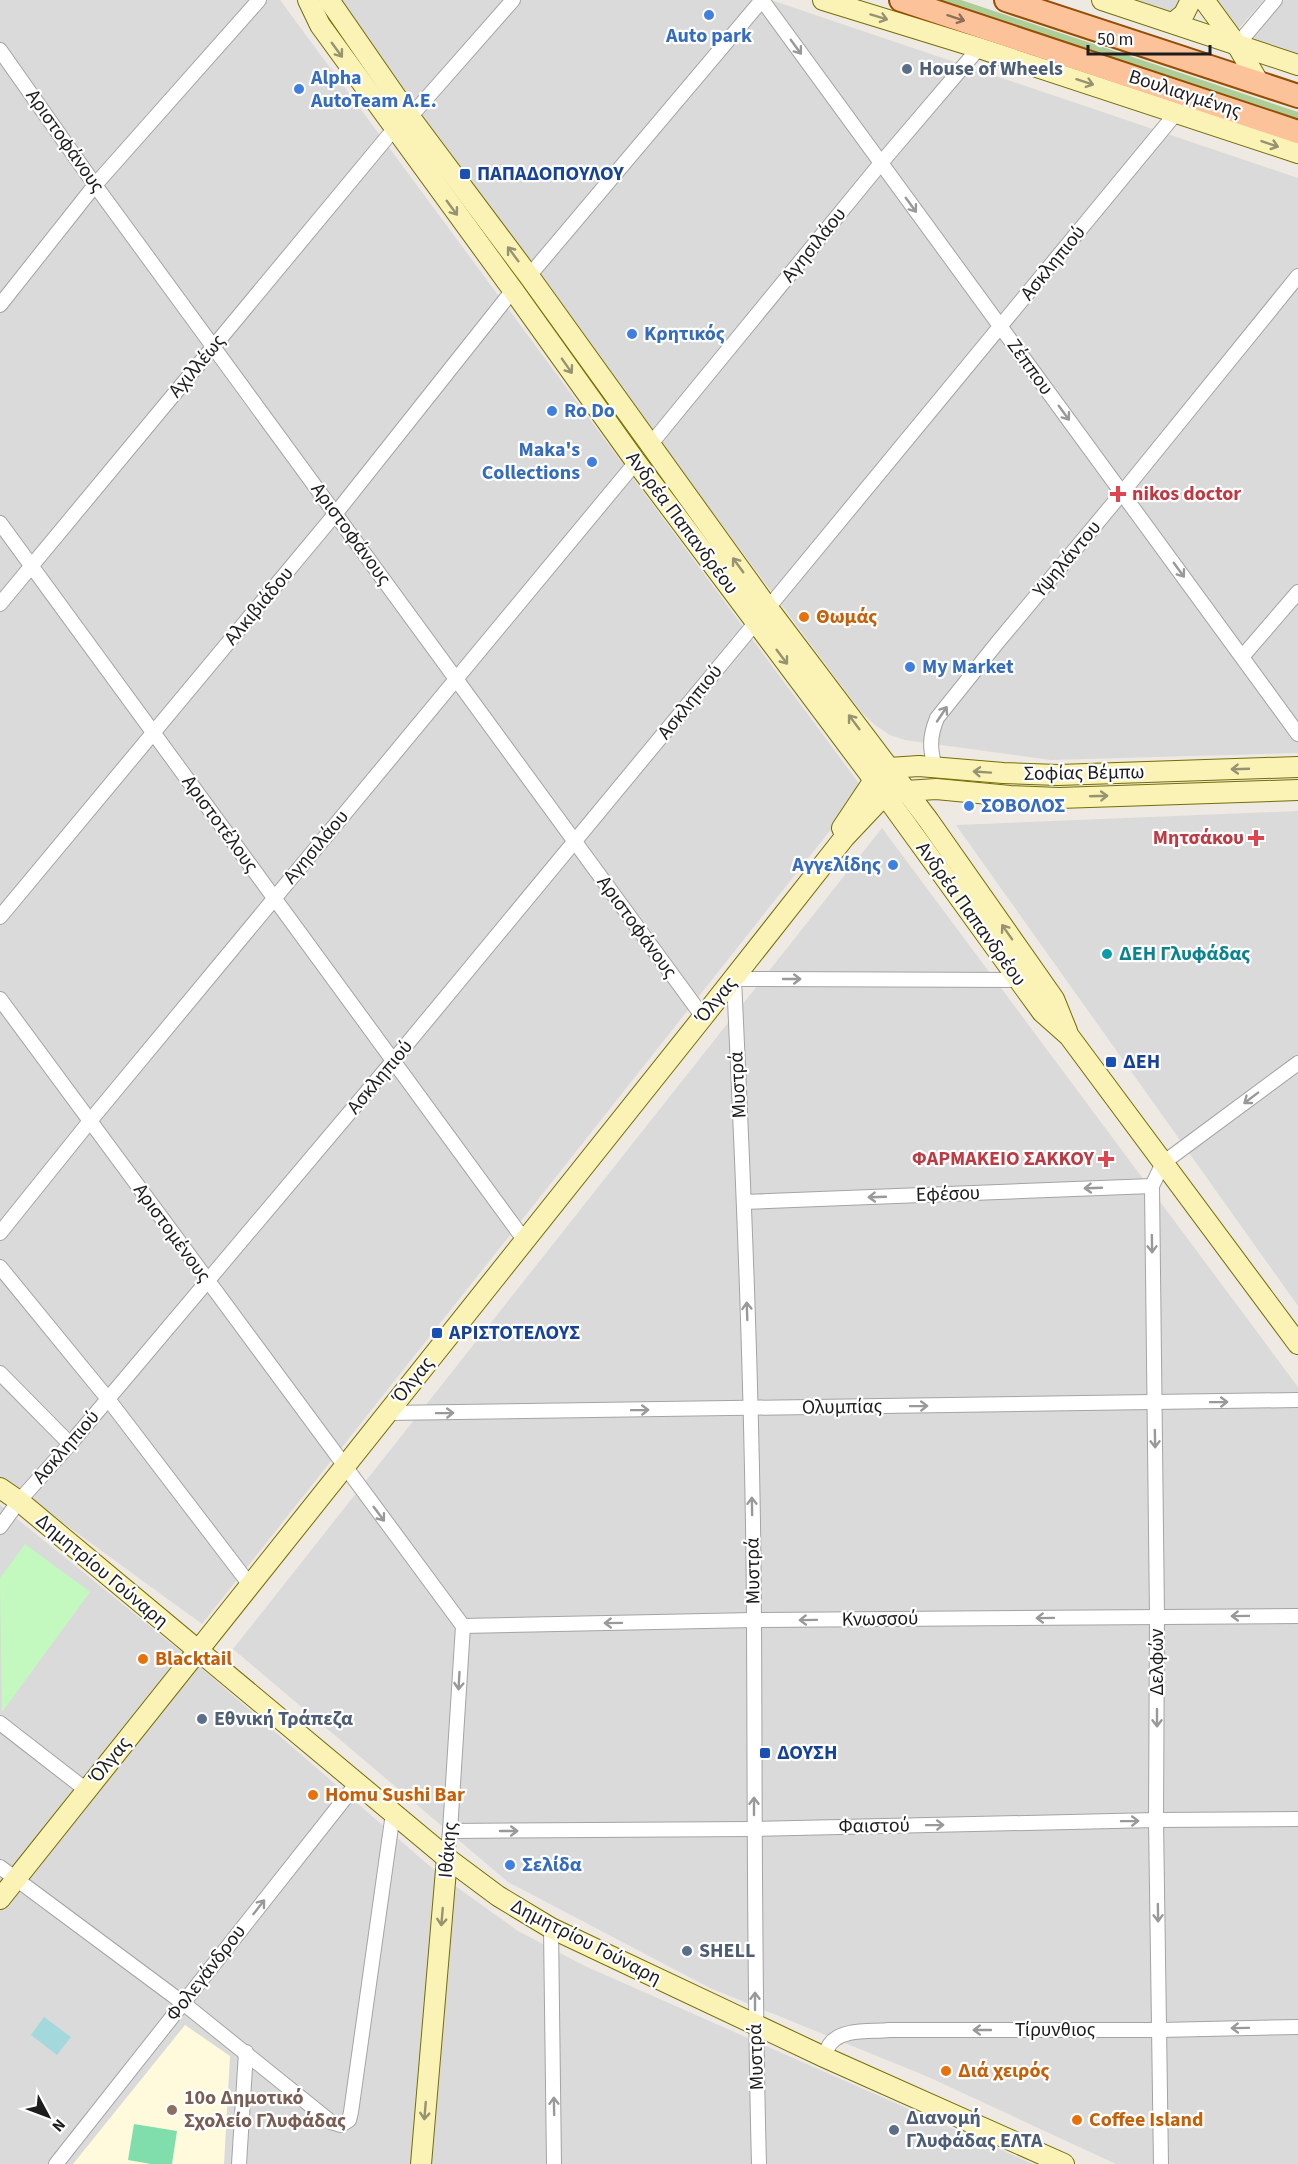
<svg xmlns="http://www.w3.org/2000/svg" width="1298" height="2164" viewBox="0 0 1298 2164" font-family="'Source Sans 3',sans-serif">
<rect width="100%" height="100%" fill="#eee9e3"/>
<g fill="#dbdada">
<path d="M0,0H280L863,789L202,1624L0,1477Z"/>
<path d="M337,0H771L1298,178V753L1051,760L905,740L890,735L875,725L861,712L404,97Z"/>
<path d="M1124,0H1179L1172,16Z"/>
<path d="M1217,0H1264L1238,29Z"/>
<path d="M1284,0H1298V56L1251,40Z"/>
<path d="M1298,811V1306L956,825Z"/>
<path d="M882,828L1298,1387V2164H1116L926,2076L710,1988L508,1882L233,1649Z"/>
<path d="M0,1505L199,1666L440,1875L518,1931L585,1966L1033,2164H0Z"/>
</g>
<path fill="#fffadb" d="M185,2025L230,2056L224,2164H73Z"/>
<path fill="#afce97" d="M938,0H961L1298,112V120Z"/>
<path fill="#c3f9bf" d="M25,1544L90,1592L2,1712L0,1578Z"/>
<path fill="#80deac" d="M134,2124L177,2131L172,2164H151L128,2160Z"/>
<path fill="#a3d8dd" d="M44,2017L71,2037L57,2055L31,2035Z"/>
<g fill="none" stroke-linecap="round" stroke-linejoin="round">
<defs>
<g id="street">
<path d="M762,0L1298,734"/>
<path d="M1237,45L1275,0"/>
<path d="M0,50L95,185L703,1017"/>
<path d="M410,117L513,0"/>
<path d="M529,276L762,0"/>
<path d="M0,305L95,185L259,0"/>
<path d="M650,445L881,163L979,48"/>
<path d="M0,523L525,1241"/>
<path d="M0,604L394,129"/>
<path d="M768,608L1177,112"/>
<path d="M1242,657L1298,592"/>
<path d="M935,769C930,748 929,738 937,718L997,643L1122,493L1298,276"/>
<path d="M0,917L336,513L513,290"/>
<path d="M0,999L463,1626L450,1831L447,1858"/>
<path d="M744,1202L1152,1186"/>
<path d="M0,1233L90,1121L636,462"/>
<path d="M0,1267L108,1399L250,1585"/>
<path d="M0,1373L70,1444"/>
<path d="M387,1413L1298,1400"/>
<path d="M0,1527L19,1501L70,1444L393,1061L756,622"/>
<path d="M463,1626L754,1620L1298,1616"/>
<path d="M0,1723L85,1789"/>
<path d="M450,1831L754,1829L1156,1820L1298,1819"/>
<path d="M0,1867L183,2003L331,2122L341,2125L349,2120L351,2112L393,1813"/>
<path d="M551,1928L554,2164"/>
<path d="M824,2057C826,2053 827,2048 830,2044C842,2028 871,2032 889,2030H1160L1298,2027"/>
<path d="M56,2164L357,1783"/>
<path d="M239,2164L246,2052"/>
<path d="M759,2164C754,1983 755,1803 754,1622C753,1407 744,1193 734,979L1019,980"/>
<path d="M1161,2164L1156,1820L1157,1617L1152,1186L1163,1163L1298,1063"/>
</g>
<g id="secondary">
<path d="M308,0L320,25L513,290L636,462L874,780L1042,1012L1069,1036L1298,1344"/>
<path d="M329,0L410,117L529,276L768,608L929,821L1054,999L1067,1031"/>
<path d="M823,0L979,48L1298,153"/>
<path d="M1102,0L1298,65"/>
<path d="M1204,0L1237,45L1259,83"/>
<path d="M1173,23L1184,14L1191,0"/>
<path d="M842,828L874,780L889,768L919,766L1003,773L1058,775L1298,767"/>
<path d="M0,1488L19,1501L447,1858L498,1896L551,1928L824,2057L1064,2164"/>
<path d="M0,1899L703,1017L844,838L877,803L886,797L906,791L936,789L1010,796L1059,798L1298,790"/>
<path d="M421,2164L447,1858"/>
</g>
<g id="primary">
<path d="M901,0L1298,132"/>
<path d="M1006,0L1298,96"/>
</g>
</defs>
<use href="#street" stroke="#a4a4a4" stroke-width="16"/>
<use href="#secondary" stroke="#746f04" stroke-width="22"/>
<use href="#primary" stroke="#964e00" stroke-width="26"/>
<use href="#street" stroke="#fff" stroke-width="14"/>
<use href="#secondary" stroke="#faf3b5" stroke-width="20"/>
<use href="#primary" stroke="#fcc39a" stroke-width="22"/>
</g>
<defs><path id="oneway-shaft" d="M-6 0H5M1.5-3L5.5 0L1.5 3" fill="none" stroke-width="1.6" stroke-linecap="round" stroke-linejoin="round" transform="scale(1.5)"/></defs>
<g stroke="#979371">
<use href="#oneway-shaft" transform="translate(879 17) rotate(17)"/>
<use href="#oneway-shaft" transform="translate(337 50) rotate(54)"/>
<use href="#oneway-shaft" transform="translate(1085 82) rotate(18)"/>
<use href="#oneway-shaft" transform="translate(1270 144) rotate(19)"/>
<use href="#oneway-shaft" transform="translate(452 208) rotate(54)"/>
<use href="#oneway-shaft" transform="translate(513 254) rotate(-127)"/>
<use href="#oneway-shaft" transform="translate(567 366) rotate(55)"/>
<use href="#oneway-shaft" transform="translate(738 565) rotate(-126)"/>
<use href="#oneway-shaft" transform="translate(782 657) rotate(53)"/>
<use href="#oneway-shaft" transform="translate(854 722) rotate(-127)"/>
<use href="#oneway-shaft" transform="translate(1240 769) rotate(178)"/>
<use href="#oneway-shaft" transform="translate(982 772) rotate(-176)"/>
<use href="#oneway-shaft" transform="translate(1099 796) rotate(-2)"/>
<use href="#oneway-shaft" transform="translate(1007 932) rotate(-125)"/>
<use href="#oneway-shaft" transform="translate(442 1917) rotate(95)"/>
<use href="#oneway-shaft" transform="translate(425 2111) rotate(95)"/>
</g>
<use stroke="#8c705c" href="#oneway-shaft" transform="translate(956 18) rotate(18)"/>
<g stroke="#999">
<use href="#oneway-shaft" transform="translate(796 47) rotate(54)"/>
<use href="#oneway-shaft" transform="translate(911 205) rotate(54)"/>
<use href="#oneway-shaft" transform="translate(1064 413) rotate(54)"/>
<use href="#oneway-shaft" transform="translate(1179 570) rotate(54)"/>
<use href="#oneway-shaft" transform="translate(942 714) rotate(-56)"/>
<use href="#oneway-shaft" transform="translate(792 979)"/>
<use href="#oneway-shaft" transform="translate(1251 1098) rotate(143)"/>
<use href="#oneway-shaft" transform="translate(1093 1188) rotate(178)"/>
<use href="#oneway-shaft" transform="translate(877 1197) rotate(178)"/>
<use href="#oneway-shaft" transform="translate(1152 1244) rotate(89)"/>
<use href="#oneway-shaft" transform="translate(747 1311) rotate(-92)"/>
<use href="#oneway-shaft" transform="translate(1219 1402) rotate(-1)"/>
<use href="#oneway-shaft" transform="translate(919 1406) rotate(-1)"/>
<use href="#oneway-shaft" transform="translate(640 1410) rotate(-1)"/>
<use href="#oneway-shaft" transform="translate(445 1413) rotate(-1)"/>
<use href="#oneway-shaft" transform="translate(1155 1439) rotate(89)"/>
<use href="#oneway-shaft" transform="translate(752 1506) rotate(-91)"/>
<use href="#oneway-shaft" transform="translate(379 1514) rotate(53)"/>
<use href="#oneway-shaft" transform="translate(1240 1616) rotate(179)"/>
<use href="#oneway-shaft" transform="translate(1045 1618) rotate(179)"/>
<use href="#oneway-shaft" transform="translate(808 1620) rotate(179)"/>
<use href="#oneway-shaft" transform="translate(613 1623) rotate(179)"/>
<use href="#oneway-shaft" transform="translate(459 1681) rotate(93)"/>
<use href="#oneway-shaft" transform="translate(1157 1718) rotate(90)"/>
<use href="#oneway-shaft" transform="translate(754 1806) rotate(-90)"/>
<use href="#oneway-shaft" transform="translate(1130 1821) rotate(-1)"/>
<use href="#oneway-shaft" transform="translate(935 1825) rotate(-1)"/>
<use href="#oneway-shaft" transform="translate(509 1831)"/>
<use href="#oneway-shaft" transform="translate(259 1907) rotate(-52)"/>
<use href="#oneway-shaft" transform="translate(1158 1913) rotate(89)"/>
<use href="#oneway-shaft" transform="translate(755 2001) rotate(-90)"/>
<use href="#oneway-shaft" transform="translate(1240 2028) rotate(179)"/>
<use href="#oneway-shaft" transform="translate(982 2030) rotate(180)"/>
<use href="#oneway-shaft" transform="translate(554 2106) rotate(-91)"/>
</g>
<g fill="#3f7fe0" stroke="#fff" stroke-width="2">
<circle cx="709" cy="15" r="6"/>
<circle cx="299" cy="89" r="6"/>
<circle cx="632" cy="334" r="6"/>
<circle cx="552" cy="411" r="6"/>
<circle cx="592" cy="462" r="6"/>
<circle cx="910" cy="667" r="6"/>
<circle cx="969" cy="806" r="6"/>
<circle cx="893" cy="865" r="6"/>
<circle cx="510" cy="1865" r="6"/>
</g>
<g fill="#5c6f8a" stroke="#fff" stroke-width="2">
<circle cx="907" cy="69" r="6"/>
<circle cx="202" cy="1719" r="6"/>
<circle cx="687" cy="1951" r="6"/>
<circle cx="894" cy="2130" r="6"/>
</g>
<g fill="#1a4fb4" stroke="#fff" stroke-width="2">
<rect x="459" y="168" width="12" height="12" rx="3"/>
<rect x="1105" y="1056" width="12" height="12" rx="3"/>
<rect x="431" y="1327" width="12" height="12" rx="3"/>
<rect x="759" y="1747" width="12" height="12" rx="3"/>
</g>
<g fill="#e0444e" stroke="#fff" stroke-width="2">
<path d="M1115 485h6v6h6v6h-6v6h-6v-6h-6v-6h6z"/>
<path d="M1253 829h6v6h6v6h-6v6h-6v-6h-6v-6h6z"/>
<path d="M1103 1150h6v6h6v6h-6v6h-6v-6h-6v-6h6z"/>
</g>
<g fill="#e8710a" stroke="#fff" stroke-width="2">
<circle cx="804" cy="617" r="6"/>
<circle cx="143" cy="1659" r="6"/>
<circle cx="313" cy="1795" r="6"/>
<circle cx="946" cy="2071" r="6"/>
<circle cx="1077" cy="2120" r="6"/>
</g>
<circle fill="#0f9aa8" stroke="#fff" stroke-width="2" cx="1107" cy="954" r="6"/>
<circle fill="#8d6e63" stroke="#fff" stroke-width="2" cx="172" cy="2110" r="6"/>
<g text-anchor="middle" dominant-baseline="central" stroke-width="4.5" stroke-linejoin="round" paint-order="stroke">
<g font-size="20" font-weight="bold" fill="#366cbe" stroke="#fff" text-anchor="start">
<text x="709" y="36" text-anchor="middle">Auto park</text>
<text x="311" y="78">Alpha<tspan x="311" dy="23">AutoTeam Α.Ε.</tspan></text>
<text x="644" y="334">Κρητικός</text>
<text x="564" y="411">Ro Do</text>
<text x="580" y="450" text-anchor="end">Maka's<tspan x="580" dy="23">Collections</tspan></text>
<text x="922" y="667">My Market</text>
<text x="981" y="806">ΣΟΒΟΛΟΣ</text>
<text x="881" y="865" text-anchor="end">Αγγελίδης</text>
<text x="522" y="1865">Σελίδα</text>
</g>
<g font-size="20" font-weight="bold" fill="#4e5e75" stroke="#fff" text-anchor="start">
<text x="919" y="69">House of Wheels</text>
<text x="214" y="1719">Εθνική Τράπεζα</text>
<text x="699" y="1951">SHELL</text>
<text x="906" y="2118">Διανομή<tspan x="906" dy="23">Γλυφάδας ΕΛΤΑ</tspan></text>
</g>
<g font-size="20" fill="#1d1d1d" stroke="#fff">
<text transform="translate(1185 94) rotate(18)">Βουλιαγμένης</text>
<text transform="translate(65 141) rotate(55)">Αριστοφάνους</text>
<text transform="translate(814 245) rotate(-51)">Αγησιλάου</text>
<text transform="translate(1053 263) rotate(-51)">Ασκληπιού</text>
<text transform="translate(197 366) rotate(-50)">Αχιλλέως</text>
<text transform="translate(1030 367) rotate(54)">Ζέππου</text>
<text transform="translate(682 523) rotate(53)">Ανδρέα Παπανδρέου</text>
<text transform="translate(351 534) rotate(54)">Αριστοφάνους</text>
<text transform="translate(1067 559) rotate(-50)">Υψηλάντου</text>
<text transform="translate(259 606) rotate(-50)">Αλκιβιάδου</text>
<text transform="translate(690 702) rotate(-51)">Ασκληπιού</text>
<text transform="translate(1084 773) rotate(-1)">Σοφίας Βέμπω</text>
<text transform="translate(220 824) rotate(54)">Αριστοτέλους</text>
<text transform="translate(316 847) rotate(-50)">Αγησιλάου</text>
<text transform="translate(971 914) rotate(54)">Ανδρέα Παπανδρέου</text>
<text transform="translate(637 927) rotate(54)">Αριστοφάνους</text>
<text transform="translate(716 1000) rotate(-51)">Όλγας</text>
<text transform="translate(380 1077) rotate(-50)">Ασκληπιού</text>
<text transform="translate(738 1085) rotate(-93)">Μυστρά</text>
<text transform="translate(948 1194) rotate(-2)">Εφέσου</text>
<text transform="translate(172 1233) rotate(54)">Αριστομένους</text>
<text transform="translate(413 1380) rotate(-51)">Όλγας</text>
<text transform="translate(842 1407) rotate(-1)">Ολυμπίας</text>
<text transform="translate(66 1447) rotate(-49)">Ασκληπιού</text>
<text transform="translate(102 1571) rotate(40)">Δημητρίου Γούναρη</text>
<text transform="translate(753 1571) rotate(-91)">Μυστρά</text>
<text transform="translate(880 1619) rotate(-1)">Κνωσσού</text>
<text transform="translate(1157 1662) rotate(-90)">Δελφών</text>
<text transform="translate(110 1760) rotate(-51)">Όλγας</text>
<text transform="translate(874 1826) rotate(-1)">Φαιστού</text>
<text transform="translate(448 1850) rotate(-85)">Ιθάκης</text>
<text transform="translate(586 1942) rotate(27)">Δημητρίου Γούναρη</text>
<text transform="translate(206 1973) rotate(-52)">Φολεγάνδρου</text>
<text x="1055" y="2030">Τίρυνθιος</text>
<text transform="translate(756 2057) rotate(-92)">Μυστρά</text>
</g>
<g font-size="20" font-weight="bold" fill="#164399" stroke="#fff" text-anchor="start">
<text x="477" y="174">ΠΑΠΑΔΟΠΟΥΛΟΥ</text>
<text x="1123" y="1062">ΔΕΗ</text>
<text x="449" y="1333">ΑΡΙΣΤΟΤΕΛΟΥΣ</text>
<text x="777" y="1753">ΔΟΥΣΗ</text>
</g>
<g font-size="20" font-weight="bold" fill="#be3a42" stroke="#fff" text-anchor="end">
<text x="1132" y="494" text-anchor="start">nikos doctor</text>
<text x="1244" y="838">Μητσάκου</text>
<text x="1094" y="1159">ΦΑΡΜΑΚΕΙΟ ΣΑΚΚΟΥ</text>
</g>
<g font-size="20" font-weight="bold" fill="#c56008" stroke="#fff" text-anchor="start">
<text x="816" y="617">Θωμάς</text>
<text x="155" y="1659">Blacktail</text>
<text x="325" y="1795">Homu Sushi Bar</text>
<text x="958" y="2071">Διά χειρός</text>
<text x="1089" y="2120">Coffee Island</text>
</g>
<g font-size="20" font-weight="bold" fill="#0d838f" stroke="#fff" text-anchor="start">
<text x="1119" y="954">ΔΕΗ Γλυφάδας</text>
</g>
<g font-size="20" font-weight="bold" fill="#785e54" stroke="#fff" text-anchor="start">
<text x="184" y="2098">10o Δημοτικό<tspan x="184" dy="23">Σχολείο Γλυφάδας</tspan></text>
</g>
</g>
<g transform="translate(48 2116) rotate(131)" stroke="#ffffff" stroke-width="4.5" paint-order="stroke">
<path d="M0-4.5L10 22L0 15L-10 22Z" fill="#1d1d1d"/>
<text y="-9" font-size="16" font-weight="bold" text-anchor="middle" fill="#1d1d1d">N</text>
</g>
<path d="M1088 45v9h122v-9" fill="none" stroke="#1d1d1d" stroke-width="3"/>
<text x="1097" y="45" font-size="18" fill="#1d1d1d" stroke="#ffffff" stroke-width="4.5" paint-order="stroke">50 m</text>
</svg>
